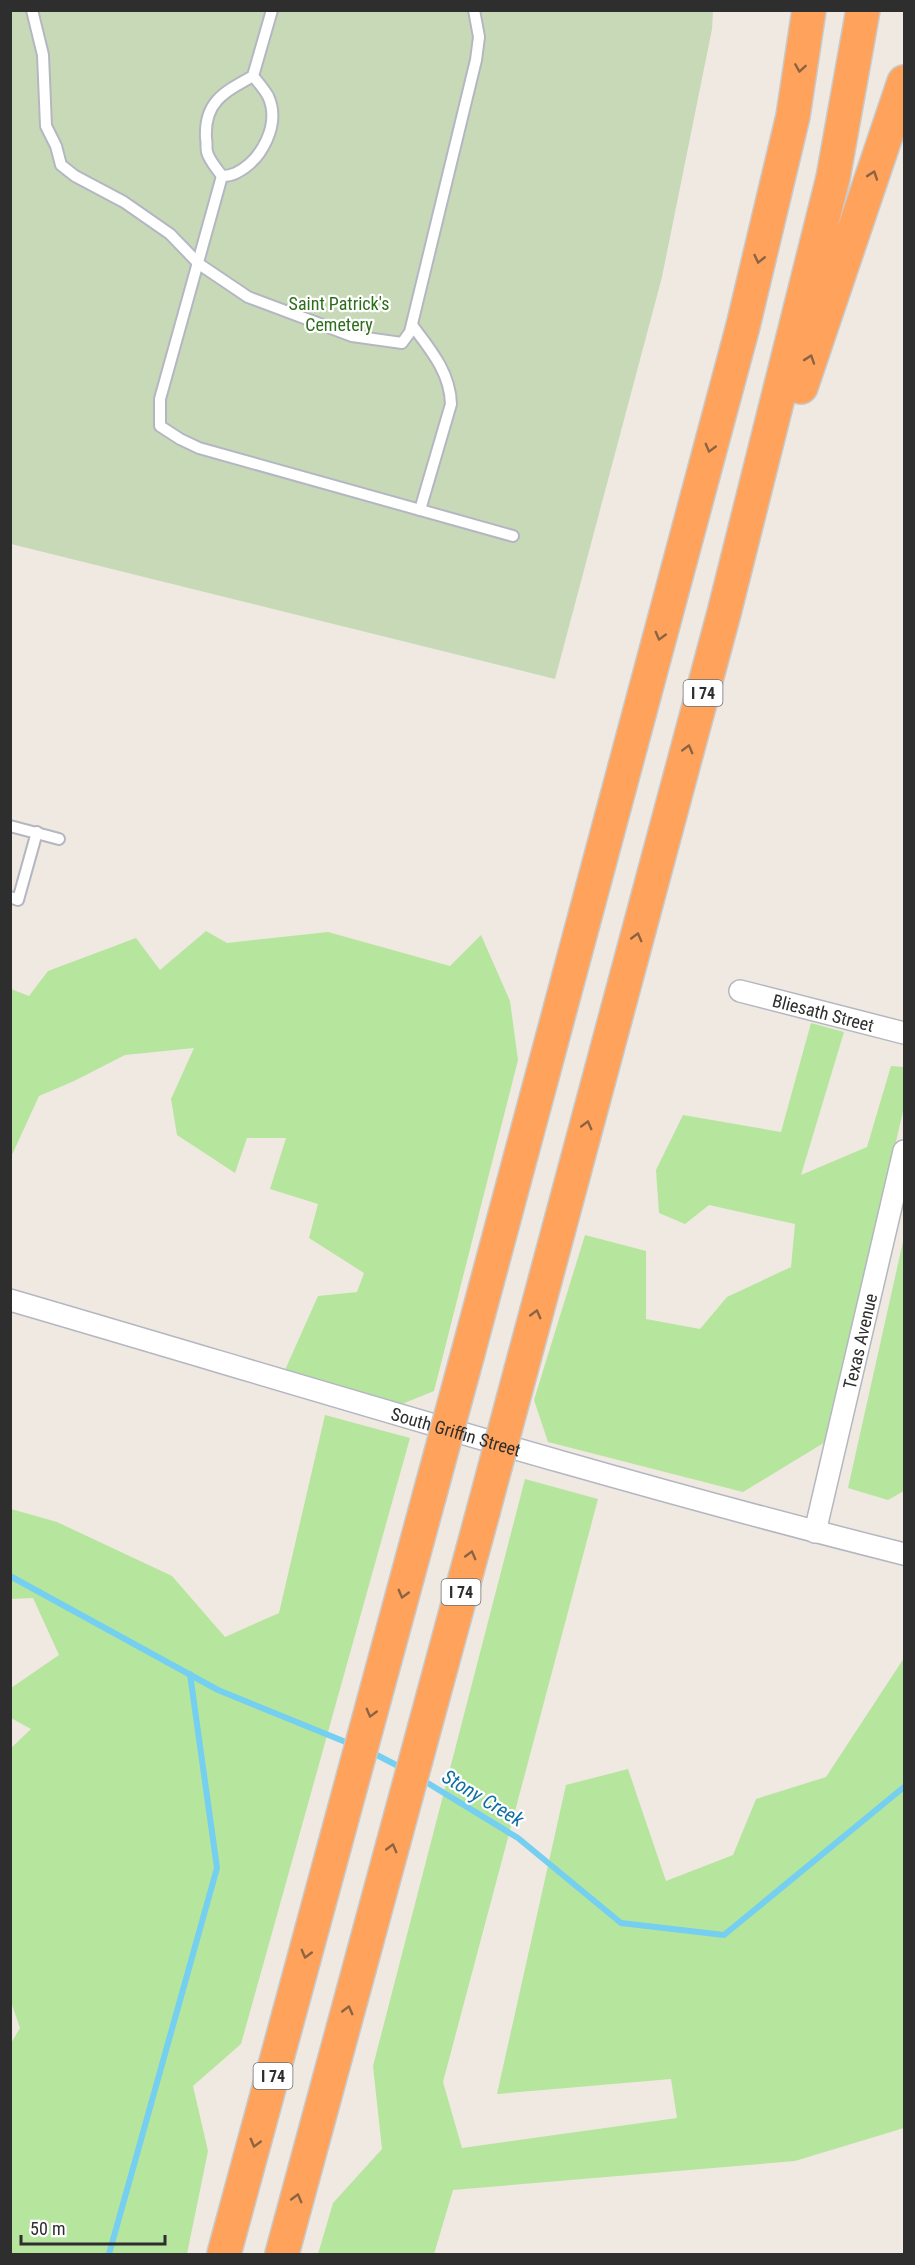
<svg xmlns="http://www.w3.org/2000/svg" width="915" height="2265" viewBox="0 0 915 2265" font-family="'Roboto Condensed',sans-serif">
<rect width="100%" height="100%" fill="#efe9e1"/>
<g fill="#b6e59e">
<path d="M206,931L227,943L328,932L450,966L481,935L510,1001L518,1060L434,1391L402,1404L285,1370L318,1296L357,1292L364,1273L309,1238L318,1204L270,1189L286,1138H247L235,1173L177,1135L171,1099L194,1048L125,1055L74,1081L39,1096L11,1157V989L29,996L48,971L136,938L160,970Z"/>
<path d="M811,1023L844,1032L801,1175L867,1147L891,1066L904,1067V1107L827,1441L743,1492L548,1442L534,1400L585,1235L646,1251V1319L700,1329L727,1297L791,1267L795,1224L709,1205L685,1224L659,1213L656,1170L683,1115L781,1132Z"/>
<path d="M904,1237V1491L888,1500L848,1488Z"/>
<path d="M325,1415L410,1438L241,2044L193,2086L208,2151L187,2254H11L10,2045L20,2028L10,1999V1749L31,1729L11,1718V1688L59,1655L33,1598L11,1599V1509L57,1522L172,1576L225,1637L279,1613Z"/>
<path d="M525,1479L598,1499L443,2082L462,2148L677,2118L671,2079L497,2094L566,1785L628,1769L666,1881L733,1855L756,1799L826,1777L904,1658V2128L795,2161L453,2190L434,2254H318L333,2203L382,2149L373,2066Z"/>
</g>
<path fill="#c8d9b8" d="M11,11H713L712,29L662,277L555,679L11,544Z"/>
<g fill="none" stroke-linecap="round" stroke-linejoin="round">
<g stroke="#75cff0" stroke-width="6">
<path d="M10,1576L218,1690L353,1745"/>
<path d="M371,1752L404,1769"/>
<path d="M421,1779L518,1838L621,1923L724,1935L904,1787"/>
<path d="M109,2254L217,1868L190,1674"/>
</g>
<defs>
<g id="service">
<path d="M32,10L43,55L46,126L56,146L61,165L75,176L124,202L170,234L199,264L248,297L352,336L402,343L410,332L476,60L479,37L474,10"/>
<path d="M253,76C258,82 264,89 268,96C281,124 262,160 236,173C232,175 226,176 222,176C217,169 209,160 207,152C206,148 207,143 206,138C204,102 224,92 253,76L272,10"/>
<path d="M222,176L160,399V426L180,439L199,448L513,536"/>
<path d="M412,325C430,349 450,372 451,404L420,510"/>
<path d="M10,826L59,839"/>
<path d="M10,897L18,900L37,832"/>
</g>
<g id="minor">
<path id="s1" d="M740,991L904,1033"/>
<path id="s2" d="M10,1300C308,1387 604,1479 904,1554"/>
<path id="s3" d="M815,1532L904,1151"/>
</g>
<g id="motorway">
<path d="M801,387L904,82"/>
<path d="M468,1353L743,326L793,116L809,10"/>
<path d="M521,1370L724,613L833,178L863,10"/>
<path d="M224,2254L429,1497"/>
<path d="M282,2254L483,1512"/>
</g>
</defs>
<use href="#service" stroke="#b4b7c1" stroke-width="14"/>
<use href="#minor" stroke="#b4b7c1" stroke-width="24"/>
<use href="#motorway" stroke="#c9c9c9" stroke-width="36"/>
<use href="#service" stroke="#fff" stroke-width="10"/>
<use href="#minor" stroke="#fff" stroke-width="21"/>
<use href="#motorway" stroke="#ffa35c" stroke-width="33"/>
<defs>
<g id="motorway-bridge">
<path d="M429,1497L468,1353"/>
<path d="M483,1512L521,1370"/>
</g>
</defs>
<use href="#motorway-bridge" stroke="#c9c9c9" stroke-width="36" stroke-linecap="butt"/>
<use href="#motorway-bridge" stroke="#ffa35c" stroke-width="33"/>
</g>
<defs><path id="oneway-chevron" d="M-2-3.5L2.5 0L-2 3.5" fill="none" stroke-width="1.6" stroke-linecap="round" stroke-linejoin="round" transform="scale(1.5)"/></defs>
<g stroke="#8c6343">
<use href="#oneway-chevron" transform="translate(800 68) rotate(99)"/>
<use href="#oneway-chevron" transform="translate(873 175) rotate(-71)"/>
<use href="#oneway-chevron" transform="translate(759 259) rotate(103)"/>
<use href="#oneway-chevron" transform="translate(810 359) rotate(-71)"/>
<use href="#oneway-chevron" transform="translate(710 448) rotate(105)"/>
<use href="#oneway-chevron" transform="translate(660 636) rotate(105)"/>
<use href="#oneway-chevron" transform="translate(688 749) rotate(-75)"/>
<use href="#oneway-chevron" transform="translate(637 937) rotate(-75)"/>
<use href="#oneway-chevron" transform="translate(587 1125) rotate(-75)"/>
<use href="#oneway-chevron" transform="translate(536 1314) rotate(-75)"/>
<use href="#oneway-chevron" transform="translate(471 1555) rotate(-75)"/>
<use href="#oneway-chevron" transform="translate(403 1594) rotate(105)"/>
<use href="#oneway-chevron" transform="translate(371 1713) rotate(105)"/>
<use href="#oneway-chevron" transform="translate(392 1848) rotate(-75)"/>
<use href="#oneway-chevron" transform="translate(306 1954) rotate(105)"/>
<use href="#oneway-chevron" transform="translate(348 2010) rotate(-75)"/>
<use href="#oneway-chevron" transform="translate(255 2143) rotate(105)"/>
<use href="#oneway-chevron" transform="translate(297 2198) rotate(-75)"/>
</g>
<g text-anchor="middle" dominant-baseline="central" stroke-width="4.5" stroke-linejoin="round" paint-order="stroke">
<g fill="#fff" stroke="#6d6d6d" stroke-width="1.5">
<rect x="683.5" y="680" width="39" height="26" rx="4.5"/>
<rect x="441.5" y="1579" width="39" height="26" rx="4.5"/>
<rect x="253.5" y="2063" width="39" height="26" rx="4.5"/>
</g>
<g font-size="16" font-weight="bold" fill="#2e2e2e">
<text x="703" y="693">I 74</text>
<text x="461" y="1592">I 74</text>
<text x="273" y="2076">I 74</text>
</g>
<g font-size="18" fill="#2c6e1b" stroke="#fff">
<text x="339" y="303">Saint Patrick's<tspan x="339" dy="21">Cemetery</tspan></text>
</g>
<g font-size="18" fill="#2e2e2e" stroke="#fff">
<text stroke="none"><textPath href="#s1" startOffset="86">Bliesath Street</textPath></text>
<text stroke="none"><textPath href="#s3" startOffset="196">Texas Avenue</textPath></text>
<text stroke="none"><textPath href="#s2" startOffset="465">South Griffin Street</textPath></text>
</g>
<g font-size="20" font-style="italic" fill="#0d6fa3" stroke="#fff">
<text transform="translate(483 1798) rotate(31)">Stony Creek</text>
</g>
</g>
<rect width="915" height="2265" fill="none" stroke="#2e2e2e" stroke-width="24"/>
<path d="M21 2235v9h144v-9" fill="none" stroke="#2e2e2e" stroke-width="3"/>
<text x="30" y="2235" font-size="18" fill="#2e2e2e" stroke="#ffffff" stroke-width="4.5" paint-order="stroke">50 m</text>
</svg>
